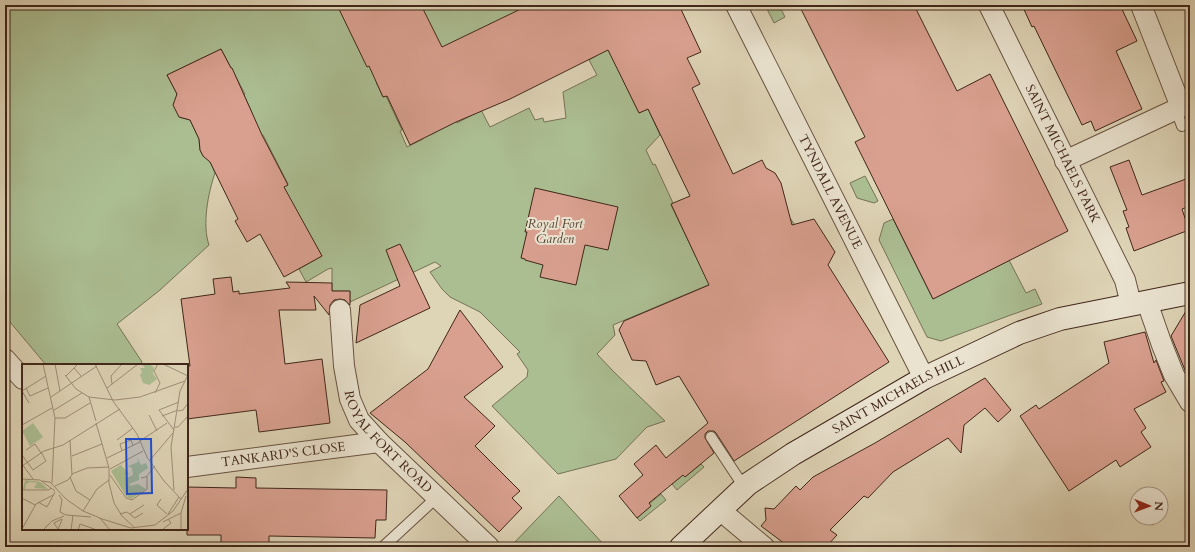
<svg xmlns="http://www.w3.org/2000/svg" width="1195" height="552" viewBox="0 0 1195 552" font-family="Cardo,serif">
<rect width="100%" height="100%" fill="#ded4b6"/>
<filter id="stains"><feTurbulence type="fractalNoise" baseFrequency=".005" numOctaves="4"/><feColorMatrix values="0 0 0 0 .2 0 0 0 0 .09 0 0 0 0 .02 0 0 0 .5 -.17"/></filter>
<radialGradient id="worn" r=".72"><stop offset=".6" stop-color="#630" stop-opacity="0"/><stop offset="1" stop-color="#630" stop-opacity=".3"/></radialGradient>
<g fill="#abbe92" stroke="#767256">
<path d="M5,5H337L378,80L376,82L383,97L386,96L402,130L400,131L407,147L423,139V137L432,134L456,121L457,123L472,115L480,108L490,127L529,108L535,120L543,118L544,122L566,118L563,92L597,75L589,60L596,56L594,53L607,47L639,113L648,109L660,135L646,150L653,165L655,164L673,203L671,205L696,257L790,218L797,228L720,280L613,325L615,335L597,354L614,372L665,421L647,427L616,459L558,474L492,406L527,377L528,370L517,354L520,352L480,312L450,297L442,289L430,272L441,266L435,262L350,302V291H332V268L328,269L306,282L299,269L322,256L291,201L279,190L288,184L263,135H261L251,114L252,113L244,95L245,94L221,49L167,75L177,94L179,117L190,120L199,139L200,150L203,156L210,161L215,173C208,193 202,225 209,245L160,290L117,324L142,362L140,365H46L5,316Z"/>
<path d="M416,5H538L442,52Z"/>
<path d="M765,5H779L785,17L774,23Z"/>
<path d="M865,176L878,201L874,203L857,198L850,183Z"/>
<path d="M893,219L933,299L1009,260L1026,293L1035,289L1042,304L1008,316L941,341L927,337L879,240L884,223Z"/>
<path d="M701,464L704,467L677,490L672,484L683,475L685,477Z"/>
<path d="M661,494L666,500L640,521L637,518L651,506L649,504Z"/>
<path d="M559,496L606,547H514L512,545Z"/>
</g>
<g fill="#d9a08f" stroke="#402619">
<path d="M337,5H421L442,47L529,5H679L701,52L687,58L700,84L692,88L733,174L762,160L766,168L775,173L781,183L792,225L814,219L835,252L828,265L889,362L734,461L716,433L714,431H708L705,434V438L714,453L685,477L683,475L649,503L651,506L637,518L619,496L643,475L634,464L656,445L666,458L708,423L679,376L656,385L646,361L632,360L619,330L624,321L709,285L671,204L690,196L648,109L639,113L608,50L510,99L456,122L410,145L387,96L383,97L369,66L367,67Z"/>
<path d="M799,5H914L957,91L990,74L1068,231L933,299L855,142L865,137Z"/>
<path d="M1022,5H1120L1137,41L1116,51L1142,109L1095,131L1091,121L1082,125L1034,26L1032,27Z"/>
<path d="M221,49L231,68H232L262,135L288,185L284,187L322,256L284,277L260,234L247,242L235,221L238,219L210,162L203,156L200,150L199,139L190,120L179,117L173,105L177,94L167,75Z"/>
<path d="M1129,160L1142,195L1186,179L1190,189V206L1182,209L1189,230L1134,251L1126,228L1129,227L1123,211L1127,210L1110,167Z"/>
<path d="M535,188L618,207L608,250L585,245L576,285L540,277L543,265L525,260V259L521,258L527,232H525Z"/>
<path d="M400,244L430,308L356,343L360,305L400,286L386,250Z"/>
<path d="M231,277L233,292L239,291V294L290,288L286,282L332,283V291H350V305L345,300L340,299L334,300L330,305L329,315L314,296L316,310H279L285,364L322,359L330,423L259,432L256,410L187,419V366H190L181,299L215,294L213,279Z"/>
<path d="M1189,306H1190V374L1187,375L1171,336Z"/>
<path d="M460,310L503,367L464,397L495,426L475,446L520,491L512,498L522,508L499,532L405,442L370,413L428,369Z"/>
<path d="M1145,332L1154,363L1156,360L1164,381L1161,382L1166,392L1134,409L1146,428L1141,432L1151,447L1120,467L1116,460L1069,491L1020,416L1036,405L1039,409L1109,363L1104,342Z"/>
<path d="M985,378L1011,410L998,422L985,408L964,425L961,453L948,438L893,472L868,498L864,496L830,530L837,535L826,547H789L761,526L766,520L765,508L774,509L796,486L800,490L813,477L875,443Z"/>
<path d="M236,477L256,478V488L387,490L386,520H376L375,538L269,536V547H221V535H187V487L236,488Z"/>
</g>
<g fill="none" stroke-linecap="round" stroke-linejoin="round">
<defs>
<g id="lane">
<path d="M1176,110L1182,126"/>
<path d="M711,437L744,487"/>
<path d="M383,547L436,498"/>
</g>
<g id="street">
<path id="s1" d="M736,5L924,378"/>
<path id="s2" d="M989,5L1125,280L1131,304"/>
<path d="M1065,161L1181,107L1141,5"/>
<path d="M1147,302L1162,345L1174,375L1190,402"/>
<path id="s3" d="M340,310L344,366L350,399L359,420L379,442L489,547"/>
<path d="M5,359L23,379"/>
<path id="s4" d="M187,467L379,442"/>
<path d="M720,510L764,547"/>
</g>
<g id="secondary">
<path id="s5" d="M681,547L748,484L793,454L924,378L1019,333L1060,319L1190,293"/>
</g>
</defs>
<use href="#lane" stroke="#685240" stroke-width="12"/>
<use href="#street" stroke="#685240" stroke-width="22"/>
<use href="#secondary" stroke="#402619" stroke-width="24"/>
<use href="#lane" stroke="#eae3d0" stroke-width="10"/>
<use href="#street" stroke="#eae3d0" stroke-width="20"/>
<use href="#secondary" stroke="#eae3d0" stroke-width="22"/>
</g>
<g text-anchor="middle" dominant-baseline="central" stroke-width="4" stroke-linejoin="round" paint-order="stroke">
<g font-size="13" fill="#402619" stroke="#eae3d0">
<text stroke="none"><textPath href="#s2" startOffset="166">SAINT MICHAELS PARK</textPath></text>
<text stroke="none"><textPath href="#s1" startOffset="209">TYNDALL AVENUE</textPath></text>
<text stroke="none"><textPath href="#s5" startOffset="267">SAINT MICHAELS HILL</textPath></text>
<text stroke="none"><textPath href="#s3" startOffset="147">ROYAL FORT ROAD</textPath></text>
<text stroke="none"><textPath href="#s4" startOffset="97">TANKARD'S CLOSE</textPath></text>
</g>
<g font-size="13" font-style="italic" fill="#554431" stroke="#eae3d0">
<text x="555" y="224">Royal Fort<tspan x="555" dy="15">Garden</tspan></text>
</g>
</g>
<g transform="translate(22 364)">
<rect width="166" height="166" fill="#ded4b6"/>
<path d="M120,0H128L132,4L131,10L135,15L127,21L121,19L118,11L120,8L118,4H123ZM11,59L21,73L8,82L0,67ZM115,93L119,101L124,99L126,104L117,110V116L107,120L108,122L116,120L124,125L109,135L104,132L89,107L103,98L99,101L107,110L103,112L104,114L111,111L110,104L106,102L116,98ZM3,116L18,118L26,125L12,124L15,119L8,118L4,120L3,126L1,125Z" fill="#abbe92"/>
<path fill="none" stroke="#9f8e77" stroke-width="1" d="M21,0L33,54L30,119M33,0L38,27M73,0L91,37L115,70L125,93L142,117L159,135M141,0L166,12M52,4L60,13M43,11L54,25L67,33L93,36L118,33L163,17M44,12L56,0M90,20L89,12L100,0M4,24L8,32L26,24M85,24L116,0M0,27L24,12M0,27L7,39M133,29L138,19L132,7L136,0M29,33L75,2M67,33L74,57M32,46L60,29M156,47L161,46L166,39M127,51L135,67M140,52L156,46M33,54H43L68,39M74,59L87,104V119L92,139L100,152L113,164M0,61L30,44M153,63H156L166,52M152,66L137,46L157,38M95,76L111,64M118,77L145,59M4,86L13,80L19,89M100,87L98,80L109,76L111,81M0,91L11,106L24,97L19,88M50,92L80,80M85,94L118,78M128,96L151,69M0,100L11,115M0,102L22,87L41,81L98,45M88,105L121,87M50,110L65,104L87,103M88,111L104,134L110,136L125,125V112M48,113L54,127L68,136M119,114L124,113L133,102M0,115L18,116L33,127M20,117L28,118L44,135L61,147L78,154L88,166M33,122L46,116L50,111L48,76M0,126H27L29,124M152,126L149,83L158,27L166,11M37,131L40,136L38,148M0,134L13,141M139,135L135,141L145,150M16,138L25,143L33,128M61,147L75,125L87,116M38,148L44,151L69,153M98,150L105,148L113,154L121,149M108,150L122,141M146,150L157,133M77,154L109,164L133,161L151,147L166,125M40,155V156L36,165L32,159ZM141,158L159,149L164,132M0,165L14,140L31,131M141,165L149,159L146,155M21,166L30,157L42,152M49,166L51,151M56,166L58,160L75,166M159,166V149"/>
<path fill="#1d4ed8" fill-opacity="0.15" stroke="#1d4ed8" stroke-width="2" d="M104,75H129L130,129L105,130Z"/>
<rect width="166" height="166" fill="none" stroke="#402619" stroke-width="2"/>
</g>
<rect width="1195" height="552" fill="none" stroke="#ded4b6" stroke-width="20"/>
<rect x="6" y="6" width="1183" height="540" fill="none" stroke="#402619" stroke-width="2"/>
<rect x="10" y="10" width="1175" height="532" fill="none" stroke="#402619"/>
<g transform="translate(1149 506) rotate(91)"><circle r="19" fill="#eae3d0" stroke="#a69787"/>
<path d="M0-3L7 15L0 10L-7 15Z" fill="#8f2418"/>
<text y="-6" font-size="11" font-weight="bold" text-anchor="middle" fill="#402619">N</text>
</g>
<rect width="100%" height="100%" filter="url(#stains)"/>
<rect width="100%" height="100%" fill="url(#worn)"/>
</svg>
